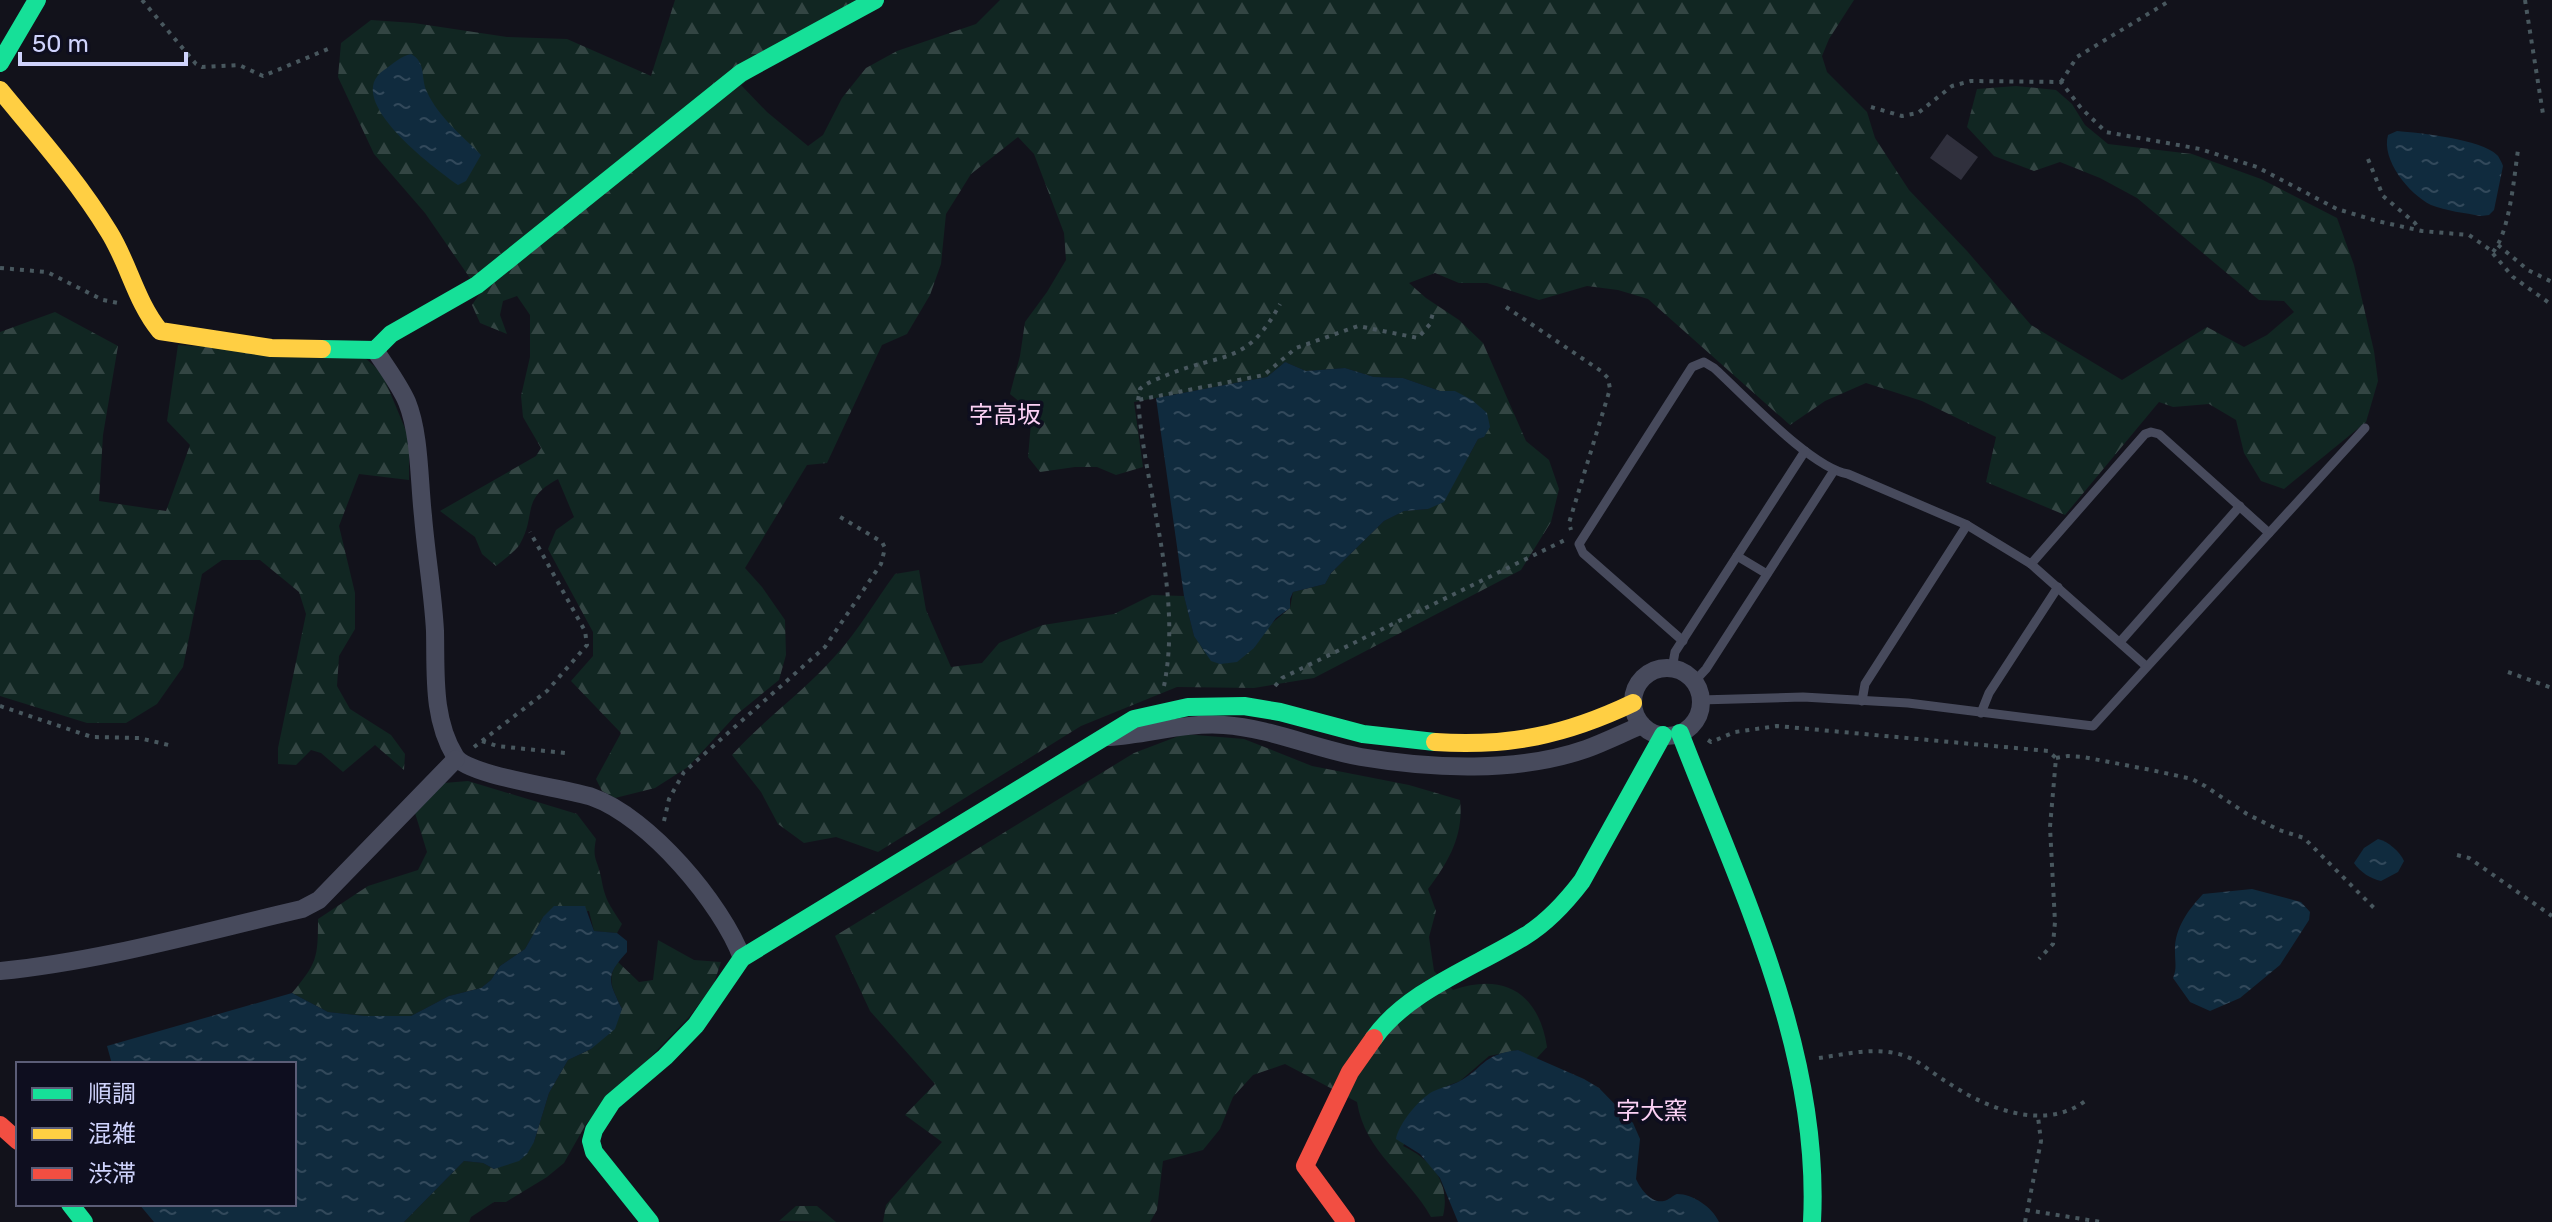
<svg xmlns="http://www.w3.org/2000/svg" width="2552" height="1222" viewBox="0 0 2552 1222" font-family="Rubik,'Noto Sans JP',sans-serif">
<defs>
<pattern id="forest-firs" width="22" height="20" patternUnits="userSpaceOnUse" patternTransform="scale(2)"><rect width="22" height="20" fill="#112622"/><path d="M5 1l3.5 6h-7zM16 11l3.5 6h-7z" fill="#334543"/></pattern>
<pattern id="water-ripples" width="26" height="14" patternUnits="userSpaceOnUse" patternTransform="scale(2)"><rect width="26" height="14" fill="#102b3e"/><path d="M2 4q2-2 4 0t4 0M15 11q2-2 4 0t4 0" fill="none" stroke="#32495b"/></pattern>
</defs>
<rect width="100%" height="100%" fill="#12121b"/>
<g fill="url(#forest-firs)">
<path d="M675,0H858L472,281L425,213L374,154L338,77L341,43L371,20L414,23L507,37L567,39L651,76Z"/>
<path d="M1000,0H1854L1829,39L1822,56L1827,72L1867,112L1875,138L1909,190L1967,251L2031,325L2122,380L2207,327L2244,347L2267,335L2294,312L2284,301L2259,300L2137,198L2100,178L2060,162L2034,171L1994,156L1967,127L1977,89L2016,86L2056,90L2072,104L2085,125L2108,144L2192,154L2261,179L2337,218L2354,265L2374,351L2378,381L2366,422L2284,489L2261,481L2244,453L2236,420L2209,404L2173,407L2159,402L2065,515L1986,482L1996,437L1922,401L1866,383L1825,401L1790,425L1648,299L1618,290L1587,286L1539,300L1487,283H1459L1435,273L1409,283L1426,298L1459,320L1483,343L1526,441L1549,460L1559,489L1551,522L1521,570L1314,678L1254,688L1177,687L1081,726L878,852L836,837L804,843L778,824L761,792L732,755C764,719 804,692 836,655C858,631 875,601 895,574L919,570L926,610L951,667L982,663L999,643L1043,625L1114,614L1152,595L1184,596L1194,636L1254,648L1265,629L1290,608L1293,592L1325,584L1331,573L1384,521L1404,511L1428,509L1470,454L1478,439L1484,437L1455,391H1440L1403,378L1374,377L1345,368L1306,371L1285,362L1267,377L1134,402L1143,467L1116,475L1097,467H1075L1040,472L1028,457L1032,412L1010,394L1020,356L1025,322L1047,292L1066,260L1064,233L1034,154L1018,137L971,174L946,214L941,264L930,295L907,334L882,345L827,463L807,465L745,568L762,587L785,620L786,655L779,680L736,715L688,767L655,788L615,798L602,791L596,779L621,733L571,681L593,656V632L548,549L556,530L574,517L558,479C520,499 537,514 520,544C515,552 503,560 496,566L482,554L475,537L440,511L536,456L541,448L523,417L521,396L530,357V315L517,296L503,301L500,315L507,334L480,323L472,305L480,293L740,84L767,112L808,146L823,135L842,98L866,68L897,51L976,24Z"/>
<path d="M55,312L118,346L103,435L99,501L166,511L190,445L167,421L178,345L364,357L382,373L409,438V480L359,474L339,526L355,593V629L339,656L337,686L350,709L391,735L405,754L404,770L375,745L343,772L321,753L311,750L296,765L278,764V748L306,614L299,592L260,560H222L202,574L183,667L157,704L126,723H87L0,696V332Z"/>
<path d="M1184,734L1244,739L1312,766L1409,785L1460,800C1464,835 1449,861 1428,889L1436,911L1429,937L1434,971L1453,990C1505,972 1539,994 1547,1047L1536,1059L1518,1050L1489,1056L1460,1081L1447,1086L1403,1146C1432,1160 1451,1183 1443,1216L1431,1217C1408,1175 1365,1153 1357,1102L1285,1064L1253,1075L1233,1097L1220,1129L1203,1150L1163,1161L1157,1210L1150,1222H883L886,1205L942,1142L905,1115L935,1084L870,1011L835,936L1134,753Z"/>
<path d="M468,781L577,814L596,839C592,860 597,858 601,877C605,900 609,904 622,924L617,933L594,931L589,911L543,917L525,949L500,966L491,980L481,988L449,996L411,1016H365L328,1012L292,993C317,963 318,958 318,919L368,886L418,870L427,852L415,813L444,783Z"/>
<path d="M658,940L694,960L721,962L713,986L689,1017L586,1124L564,1163L547,1177L506,1202H494L471,1217L469,1222H404L464,1161L483,1163L494,1169L534,1142L549,1093L568,1060L591,1049L622,1009C614,991 605,980 618,962L639,982L653,980Z"/>
<path d="M796,1206H817L836,1222L779,1221Z"/>
</g>
<g fill="url(#water-ripples)">
<path d="M411,54C427,63 420,77 427,92C439,118 462,135 481,155L466,181L458,185C434,168 341,99 384,70C393,64 401,56 411,54Z"/>
<path d="M2397,131C2420,133 2481,139 2497,155C2498,155 2503,165 2503,166L2494,210L2489,215L2481,216C2465,213 2446,211 2431,205C2409,194 2381,160 2388,135Z"/>
<path d="M1285,362L1306,371L1345,368L1374,377L1403,378L1440,391H1455L1472,400L1487,413L1490,427L1484,437L1478,439L1444,502L1428,509L1404,511L1384,521L1331,573L1325,584L1293,592L1290,599V608L1276,618L1254,648L1237,662L1220,664L1211,661L1194,636L1184,596L1156,398L1267,377Z"/>
<path d="M2378,839C2388,841 2400,852 2404,861L2398,872L2381,881C2371,879 2360,872 2354,863L2364,848Z"/>
<path d="M2252,889L2301,902L2310,912L2309,920L2280,965L2240,998L2210,1011L2190,1002L2173,978C2177,968 2175,963 2175,952C2174,929 2188,910 2203,894Z"/>
<path d="M554,906H585L594,931L617,933L627,941V952C604,977 609,981 622,1009L615,1029L591,1049L568,1060L549,1093L534,1142L527,1154L519,1161L494,1169L483,1163L464,1161L404,1222H154L139,1204H294V1064H112L107,1046L292,993L328,1012L365,1016H411L449,996L481,988L491,980L500,966L525,949L543,917Z"/>
<path d="M1518,1050L1584,1079L1599,1088L1633,1123L1640,1139L1636,1179C1640,1188 1651,1204 1664,1201C1669,1200 1672,1196 1677,1194C1693,1194 1712,1207 1719,1222H1458L1440,1178L1420,1154L1396,1139C1398,1125 1420,1097 1434,1091C1442,1087 1450,1086 1458,1082C1485,1068 1480,1055 1518,1050Z"/>
</g>
<path fill="#30303d" d="M1947,134L1978,157L1961,180L1930,158Z"/>
<g fill="none" stroke-linecap="round" stroke-linejoin="round">
<g stroke="#48575e" stroke-width="4" stroke-dasharray="4 6" stroke-linecap="butt">
<path d="M142,0L196,64L202,67L239,65L263,76L328,49"/>
<path d="M2525,0L2543,114"/>
<path d="M2061,82L2077,57L2171,0"/>
<path d="M1871,107L1902,116L1918,113L1952,86L1971,81L2061,82L2081,108L2106,132L2200,149L2257,167L2337,209L2377,221L2422,231L2469,235L2489,249L2513,277L2552,305"/>
<path d="M2368,159L2383,196L2415,223L2419,229"/>
<path d="M2498,245L2528,270L2552,282"/>
<path d="M2493,252C2510,231 2514,177 2518,150"/>
<path d="M0,268L47,272L103,300L118,303"/>
<path d="M1506,307L1601,371L1608,378L1610,389L1569,523L1571,530"/>
<path d="M1138,400L1140,389C1147,382 1158,379 1167,375C1223,352 1247,366 1280,304"/>
<path d="M2508,672L2552,688"/>
<path d="M1164,686C1183,591 1145,494 1138,400L1264,375L1296,348L1358,326L1418,338L1430,324L1434,309"/>
<path d="M1275,686L1282,678L1567,539"/>
<path d="M0,706L92,737L139,738L173,746"/>
<path d="M1708,740L1711,742L1735,732L1777,726L2048,751L2056,758L2050,827L2055,922L2053,944L2039,959"/>
<path d="M482,741L497,746L565,753"/>
<path d="M474,747L547,691L587,645L585,631L530,532"/>
<path d="M2056,758L2068,756L2083,757L2151,770L2192,779L2205,786L2247,814L2279,830L2304,838L2374,908"/>
<path d="M664,821L669,799L684,772L825,647L881,564L885,548L882,542L837,515"/>
<path d="M2457,855L2469,858L2552,916"/>
<path d="M1819,1058C1847,1054 1878,1046 1905,1056C1920,1061 1933,1074 1947,1082C1985,1108 2044,1132 2085,1101"/>
<path d="M2026,1210L2101,1222"/>
<path d="M2025,1222L2041,1141L2038,1117"/>
</g>
<g stroke="#474a5c" stroke-width="9">
<path d="M1737,556L1767,574"/>
<path d="M2031,564L2145,434L2151,432L2159,434L2269,533"/>
<path d="M1683,641L1583,553L1579,544L1692,367L1704,362L1714,368C1745,396 1811,468 1848,474L1967,525L2031,564L2146,666"/>
<path d="M2120,642L2240,506"/>
<path d="M1672,669L1675,652L1805,451"/>
<path d="M1694,682L1706,669L1833,472"/>
<path d="M1700,700L1803,697L1908,703L2093,726L2365,428"/>
<path d="M1862,701L1865,684L1967,525"/>
<path d="M1981,713L1989,693L2058,587"/>
</g>
<g stroke="#474a5c" stroke-width="18">
<path d="M375,350C386,367 399,384 407,402C420,434 419,481 423,516C426,554 433,593 435,631C436,673 432,718 455,756C467,776 565,788 592,797C649,817 722,904 742,958"/>
<circle cx="1667" cy="702" r="34"/>
<path d="M1109,737C1147,735 1185,722 1224,725C1270,728 1316,749 1361,757C1432,769 1517,773 1586,749C1605,742 1623,733 1642,725"/>
<path d="M0,971C102,961 202,932 302,909L319,900L456,759"/>
</g>
<g stroke="#16e098" stroke-width="18">
<path d="M0,63L37,0"/>
<path d="M322,349L375,350L391,334L477,285L741,73L875,0"/>
<path d="M1680,733C1740,889 1821,1050 1812,1222"/>
<path d="M1374,1038C1407,991 1477,966 1525,936C1548,922 1566,902 1582,881L1663,735"/>
<path d="M70,1204L84,1222"/>
<path d="M650,1222L594,1152L591,1141L594,1130L612,1102L665,1057L696,1025L742,958L1134,719L1188,707L1244,706L1280,712L1363,734L1435,742"/>
</g>
<g stroke="#ffcf43" stroke-width="18">
<path d="M0,90C38,136 78,181 109,232C129,264 136,302 160,331L271,348L322,349"/>
<path d="M1435,742C1509,747 1566,735 1633,703"/>
</g>
<g stroke="#f24e42" stroke-width="18">
<path d="M0,1125L18,1141"/>
<path d="M1346,1222L1305,1166L1350,1072L1374,1038"/>
</g>
</g>
<g text-anchor="middle" dominant-baseline="central" stroke-width="7" stroke-linejoin="round" paint-order="stroke">
<g font-size="24" fill="#fcd1f5" stroke="#0e0e1f">
<text x="1005" y="415">字高坂</text>
<text x="1652" y="1111">字大窯</text>
</g>
</g>
<rect x="16" y="1062" width="280" height="144" fill="#0e0e1f" stroke="#5b5d77" stroke-width="2"/>
<rect x="32" y="1088" width="40" height="12" fill="#16e098" stroke="#5b5d77" stroke-width="2"/>
<text x="88" y="1102" font-size="24" fill="#cfd3fc">順調</text>
<rect x="32" y="1128" width="40" height="12" fill="#ffcf43" stroke="#5b5d77" stroke-width="2"/>
<text x="88" y="1142" font-size="24" fill="#cfd3fc">混雑</text>
<rect x="32" y="1168" width="40" height="12" fill="#f24e42" stroke="#5b5d77" stroke-width="2"/>
<text x="88" y="1182" font-size="24" fill="#cfd3fc">渋滞</text>
<path d="M20 52v12h166v-12" fill="none" stroke="#cfd3fc" stroke-width="4"/>
<text x="32" y="52" font-size="24" fill="#cfd3fc" stroke="#0e0e1f" stroke-width="6" paint-order="stroke">50 m</text>
</svg>
